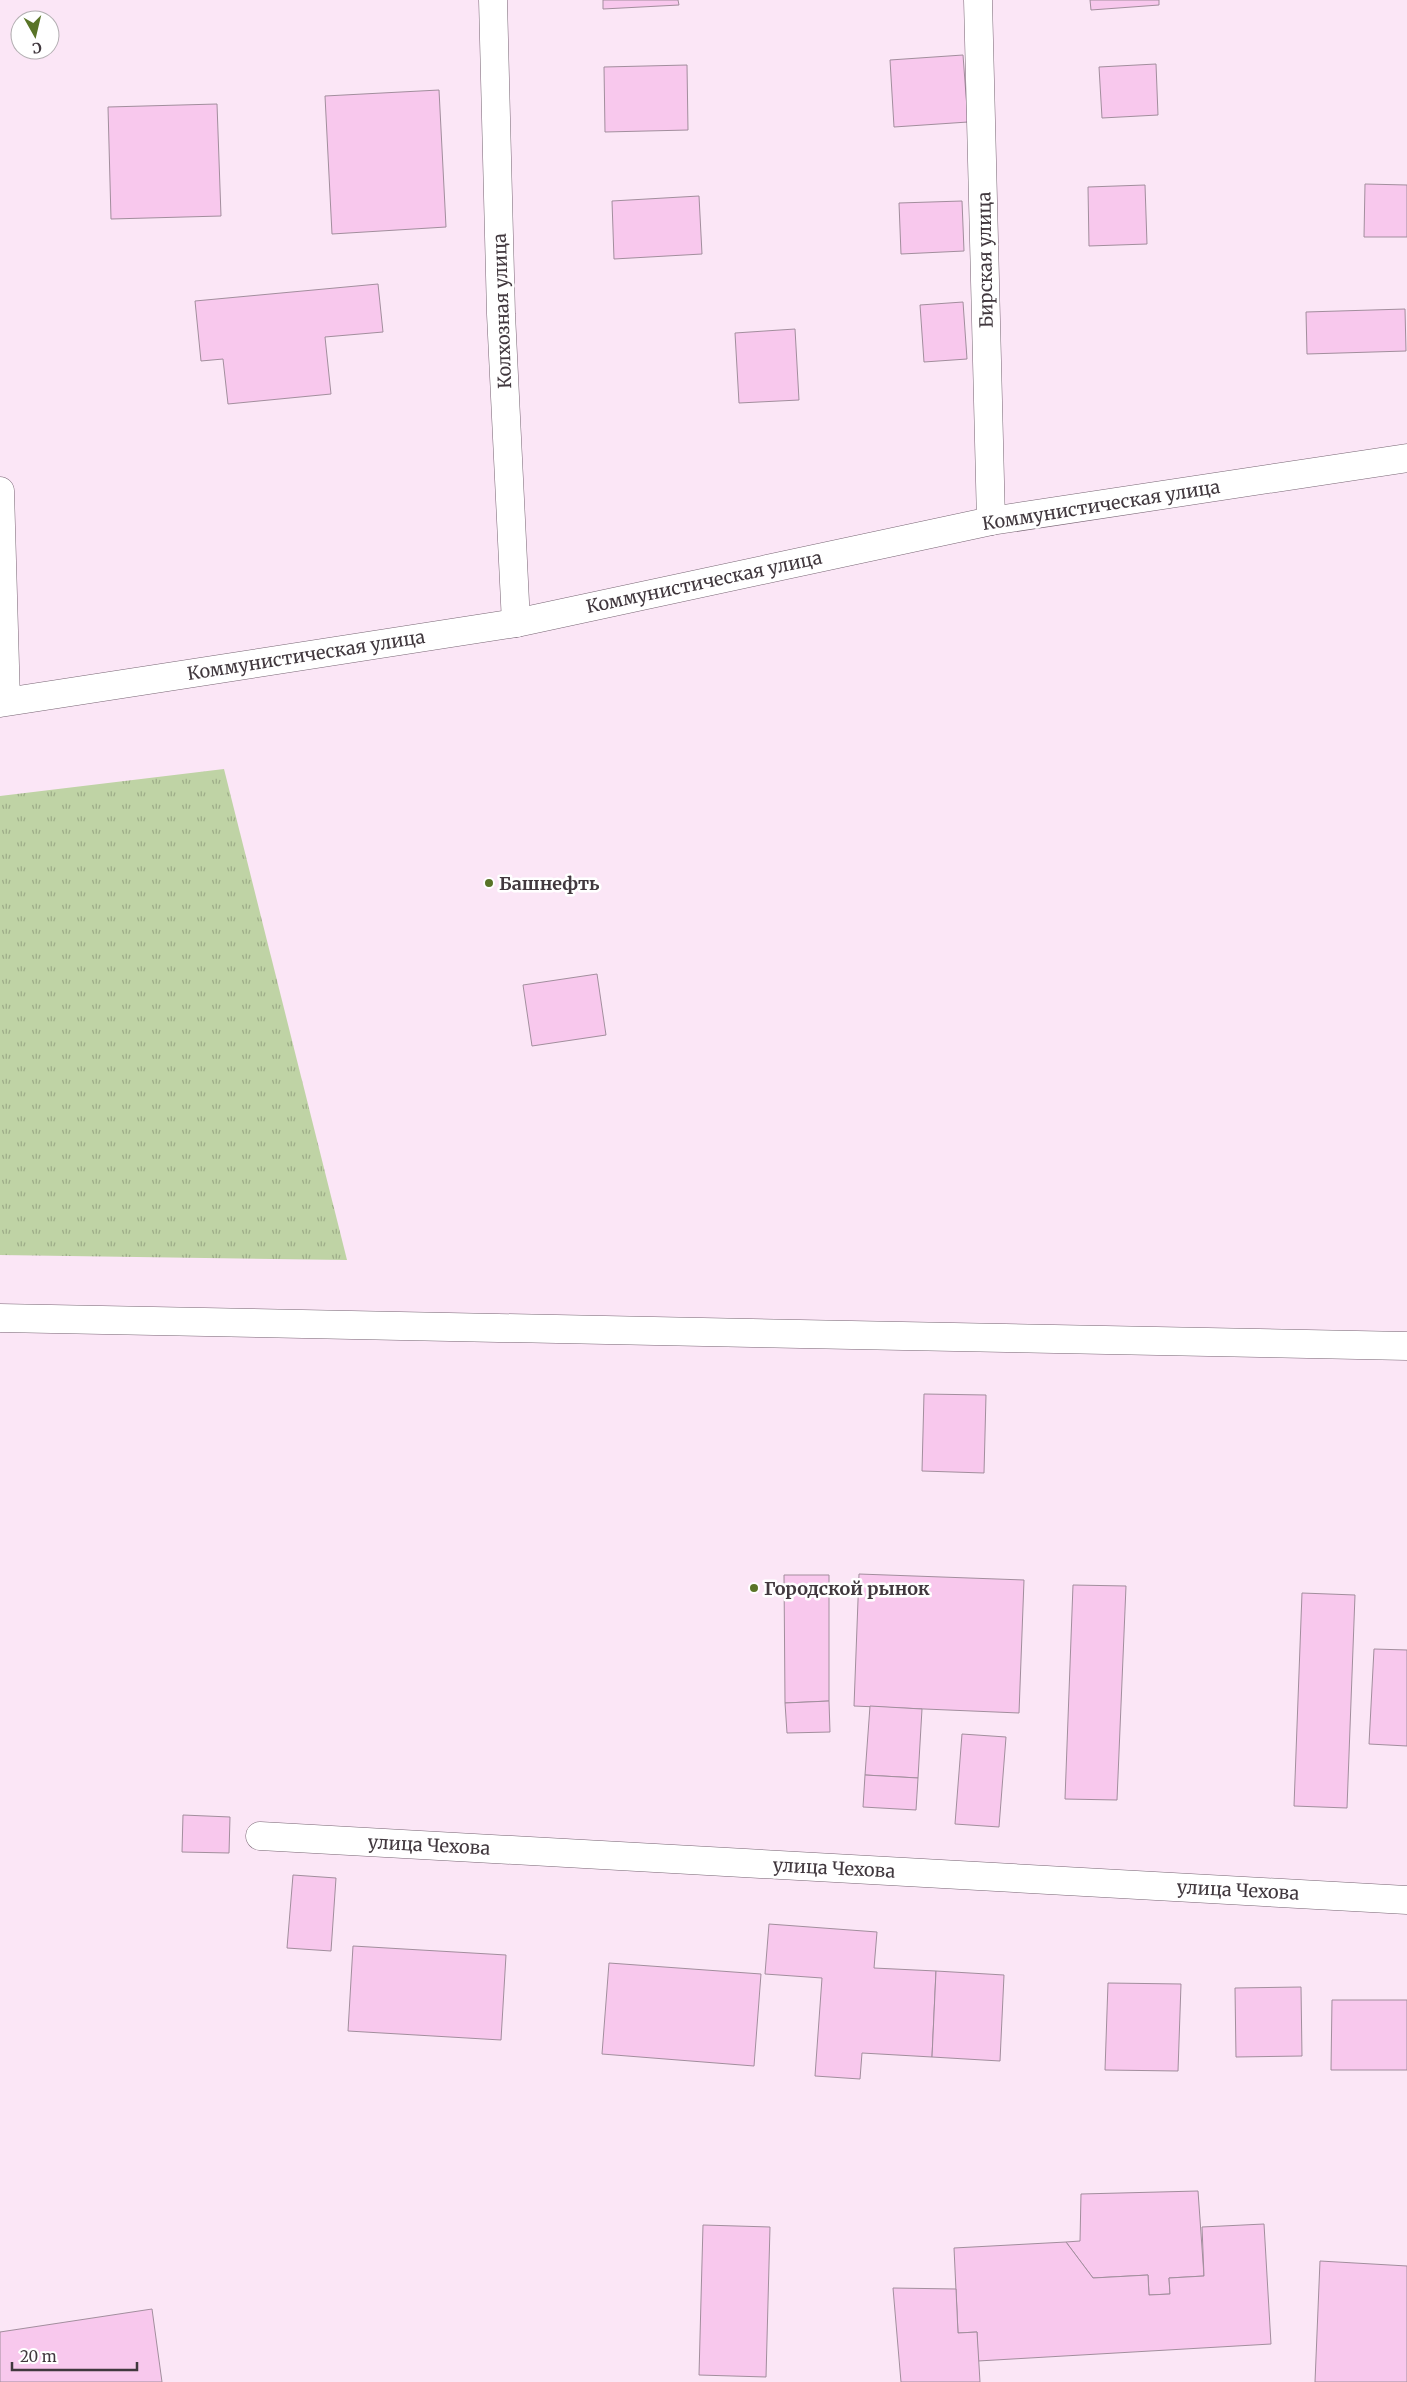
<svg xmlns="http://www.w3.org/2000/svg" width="1407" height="2382" viewBox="0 0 1407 2382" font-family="Merriweather,serif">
<defs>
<pattern id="grass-tufts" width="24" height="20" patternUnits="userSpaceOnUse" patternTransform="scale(1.25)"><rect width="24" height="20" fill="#bfd3a5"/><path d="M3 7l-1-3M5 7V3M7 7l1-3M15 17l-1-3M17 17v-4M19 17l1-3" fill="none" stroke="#9dac88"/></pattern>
</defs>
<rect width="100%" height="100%" fill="#fbe6f6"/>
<path fill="url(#grass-tufts)" d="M224,769L347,1260L0,1255V796Z"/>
<g fill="#f8c8ed" stroke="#a28e9d">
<path d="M603,0H678L679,5L603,9Z"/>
<path d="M1090,0H1159V5L1091,10Z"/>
<path d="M963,55L968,122L894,127L890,60Z"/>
<path d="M1156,64L1158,115L1102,118L1099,67Z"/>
<path d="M687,65L688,130L605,132L604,67Z"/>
<path d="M439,90L446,227L332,234L325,96Z"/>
<path d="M217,104L221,216L111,219L108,107Z"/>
<path d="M1365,184L1407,185V237H1364Z"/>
<path d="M1145,185L1147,244L1089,246L1088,187Z"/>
<path d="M699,196L702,254L614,259L612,201Z"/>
<path d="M962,201L964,251L901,254L899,203Z"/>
<path d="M378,284L383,332L325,337L331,394L228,404L223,359L201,361L195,301Z"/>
<path d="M963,302L967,359L924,362L920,305Z"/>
<path d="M1405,309L1406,351L1307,354L1306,312Z"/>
<path d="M795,329L799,400L739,403L735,333Z"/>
<path d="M597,974L606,1035L532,1046L523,985Z"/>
<path d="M924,1394L986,1395L984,1473L922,1471Z"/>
<path d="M859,1574L1024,1580L1019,1713L854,1706Z"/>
<path d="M784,1575H829V1701L785,1703Z"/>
<path d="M1073,1585L1126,1586L1117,1800L1065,1799Z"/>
<path d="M1302,1593L1355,1595L1347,1808L1294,1806Z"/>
<path d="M1374,1649L1407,1650V1746L1369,1744Z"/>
<path d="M829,1701L830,1732L787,1733L785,1703Z"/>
<path d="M870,1706L922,1709L918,1778L865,1775Z"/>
<path d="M962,1734L1006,1737L999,1827L955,1824Z"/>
<path d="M865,1775L918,1778L916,1810L863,1807Z"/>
<path d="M183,1815L230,1817L229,1853L182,1852Z"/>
<path d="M293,1875L336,1878L331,1951L287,1948Z"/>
<path d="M769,1924L877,1932L874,1968L936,1971L932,2057L862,2053L860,2079L815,2076L822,1978L765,1974Z"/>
<path d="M353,1946L506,1955L501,2040L348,2031Z"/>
<path d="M609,1963L761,1974L754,2066L602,2054Z"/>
<path d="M936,1971L1004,1975L1000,2061L932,2057Z"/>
<path d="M1108,1983L1181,1984L1178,2071L1105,2070Z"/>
<path d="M1301,1987L1302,2056L1236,2057L1235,1988Z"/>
<path d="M1332,2000H1407V2070H1331Z"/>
<path d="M1198,2191L1204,2276L1169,2278L1170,2294L1149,2295L1148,2275L1093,2278L1066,2242L1080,2241L1081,2194Z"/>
<path d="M1264,2224L1271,2344L978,2361L977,2332L958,2333L954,2248L1066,2242L1093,2278L1148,2275L1149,2295L1170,2294L1169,2278L1204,2276L1202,2227Z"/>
<path d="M703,2225L770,2227L766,2377L699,2375Z"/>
<path d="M1320,2261L1407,2266V2382H1315Z"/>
<path d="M893,2288L956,2289L958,2333L977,2332L980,2382H901Z"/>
<path d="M152,2309L162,2382H0V2332Z"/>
</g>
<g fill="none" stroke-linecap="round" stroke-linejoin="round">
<defs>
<g id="minor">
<path d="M493,0L501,314L516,623"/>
<path d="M978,0L991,521"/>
<path d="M0,491L6,701"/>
<path d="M0,703L516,623L991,521L1407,458"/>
<path d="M0,1318L1407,1346"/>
<path d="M260,1836L1407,1900"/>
</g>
</defs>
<use href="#minor" stroke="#776573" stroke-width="29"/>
<use href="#minor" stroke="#fff" stroke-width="28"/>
</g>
<g fill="#597427" stroke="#fff" stroke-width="2">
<circle cx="489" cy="883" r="5"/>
<circle cx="754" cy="1588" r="5"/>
</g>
<g text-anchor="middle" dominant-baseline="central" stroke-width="5" stroke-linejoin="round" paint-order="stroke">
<g font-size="18" fill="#41383e" stroke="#fff">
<text transform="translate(985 260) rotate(-91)">Бирская улица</text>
<text transform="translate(502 311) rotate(-92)">Колхозная улица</text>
<text transform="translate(1101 505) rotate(-9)">Коммунистическая улица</text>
<text transform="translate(704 582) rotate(-12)">Коммунистическая улица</text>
<text transform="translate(306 655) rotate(-9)">Коммунистическая улица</text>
<text transform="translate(429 1845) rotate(3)">улица Чехова</text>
<text transform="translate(834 1868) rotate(3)">улица Чехова</text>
<text transform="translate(1238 1890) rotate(3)">улица Чехова</text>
</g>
<g font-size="18" font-weight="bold" fill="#41383e" stroke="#fff" text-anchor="start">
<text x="499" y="883">Башнефть</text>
<text x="764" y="1588">Городской рынок</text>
</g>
</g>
<g transform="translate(35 35) rotate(172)"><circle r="24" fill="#ffffff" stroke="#b3afb2"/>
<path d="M0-4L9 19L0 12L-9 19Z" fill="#597427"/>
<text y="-8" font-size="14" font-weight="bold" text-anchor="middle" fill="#41383e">С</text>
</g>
<path d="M12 2362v8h125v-8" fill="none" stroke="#41383e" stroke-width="2.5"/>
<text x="20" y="2362" font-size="15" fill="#41383e" stroke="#ffffff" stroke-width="4" paint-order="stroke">20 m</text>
</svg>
